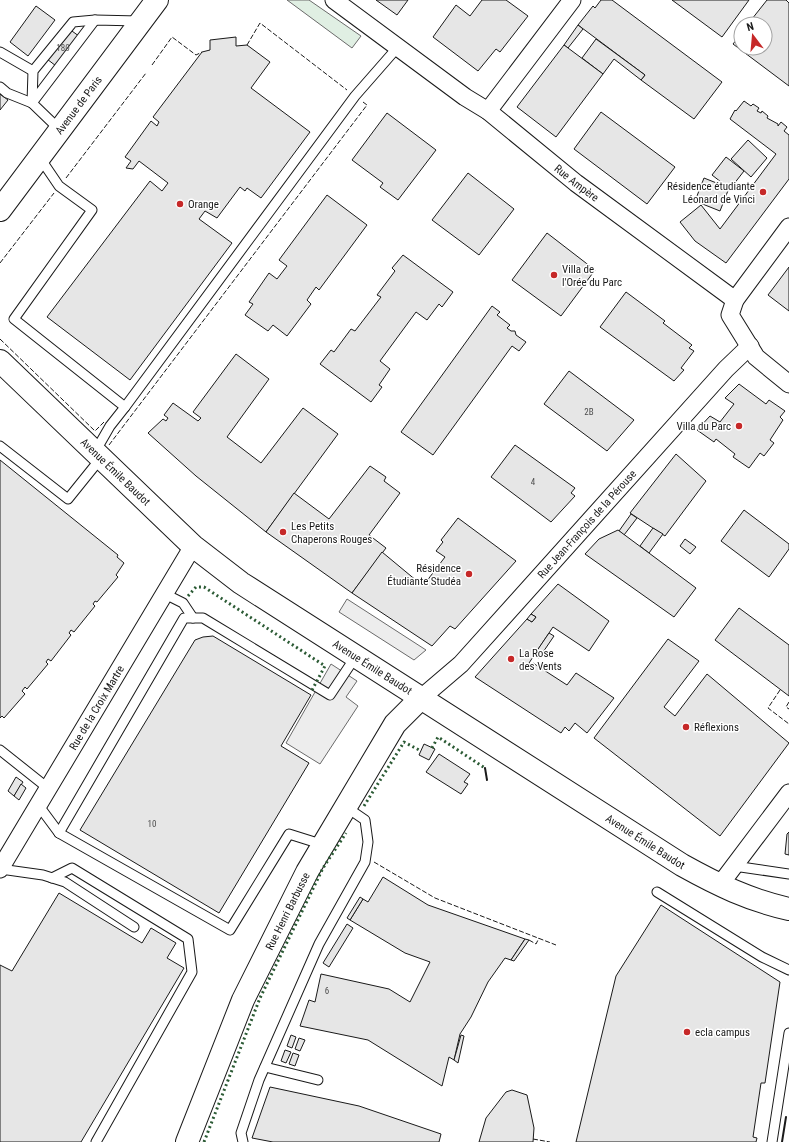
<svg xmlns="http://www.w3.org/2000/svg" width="789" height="1142" viewBox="0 0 789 1142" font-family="'Roboto Condensed',sans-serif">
<rect width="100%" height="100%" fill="#fff"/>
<path fill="#e0efe3" stroke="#6a6a6a" d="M287,0H309L361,36L352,48Z"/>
<g fill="#ededed" stroke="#6a6a6a">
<path d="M347,599L426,650L414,660L339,612Z"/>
<path d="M331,664L357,681L346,697L358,706L320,764L286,743Z"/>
</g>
<g fill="#e6e6e6" stroke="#1a1a1a">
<path d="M376,0H408L397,15Z"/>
<path d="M482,0H506L528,16L500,52L496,49L478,71L433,37L456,5L470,16Z"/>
<path d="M601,0H612L722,82L694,119L641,80L645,75L578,25L593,6L595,8Z"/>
<path d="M672,0H749L722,37Z"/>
<path d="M767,0H786L789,3V86L733,44L741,34V48H765V24H748Z"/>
<path d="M36,6L55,20L28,56L10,42Z"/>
<path d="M578,25L583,29L568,48L564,45Z"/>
<path d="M65,26L83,39L60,69L43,56Z"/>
<path d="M236,37V46L247,45L270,62L251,88L310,132L261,198L247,188L245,191L240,187L217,218L205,211L199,219L232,243L130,380L47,317L150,181L162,191L168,183L139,161L133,169L126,168L131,161L125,157L151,121L157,126L159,122L153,117L202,52L210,50V40Z"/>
<path d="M596,39L645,75L641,80L614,59L603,74L582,58Z"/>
<path d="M564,45L603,74L556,137L517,107Z"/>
<path d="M0,94L8,100L0,110Z"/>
<path d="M744,101L751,106L753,104L759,108L757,111L761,113L762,111L768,116L767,118L778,124V126L781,122L787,127L784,131L789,135V179L726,263L695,241L680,222L701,205L720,229L776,154L730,119L735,110L736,111Z"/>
<path d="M601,112L675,167L647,204L574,149Z"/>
<path d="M387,113L436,150L398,200L380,187L383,183L352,160Z"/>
<path d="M748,140L767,158L751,177L731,159Z"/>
<path d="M726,157L744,171L730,189L712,175Z"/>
<path d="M468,173L514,209L479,255L432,220Z"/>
<path d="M704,178L729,188L720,211L695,201Z"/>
<path d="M327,195L367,225L319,290L316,287L307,300L311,304L287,336L273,325L268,331L245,315L253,304L249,302L269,273L277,279L287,266L279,260Z"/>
<path d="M547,233L595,270L561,316L512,280Z"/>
<path d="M403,255L453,292L442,307L439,304L427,320L416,312L380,361L390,369L379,385L382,387L371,402L320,364L331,350L334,352L351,329L355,331L381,297L377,295L395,271L392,268Z"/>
<path d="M789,267V311L768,295Z"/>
<path d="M626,292L665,321L663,323L692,345L689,348L694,351L681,368L684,370L674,381L600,327Z"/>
<path d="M492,306L500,312L497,315L510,325L507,328L511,331H515L516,335L526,342L519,351L512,346L433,455L401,432Z"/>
<path d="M236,354L269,379L227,437L261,463L303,408L338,434L266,532L196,476L148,433L163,419L166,421L168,418L164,415L173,403L198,421L201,418L193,412Z"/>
<path d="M569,371L634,420L607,451L544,404Z"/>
<path d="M739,384L766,404L769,400L785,411L780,417L783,420L770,440L774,443L764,456L760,453L749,468L733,457L735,454L716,439L714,442L697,430L710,416L720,422L734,404L725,398Z"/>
<path d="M515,445L575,488L571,493L575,496L551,522L491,477Z"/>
<path d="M676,454L706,481L665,536L630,513Z"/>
<path d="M0,460L118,555L117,557L124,563L116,575L118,577L97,602L95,601L93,604L95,606L74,632L71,630L69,633L71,635L51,661L48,659L46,662L48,664L27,689L25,687L22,691L25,694L4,718L2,716L0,718Z"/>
<path d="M370,466L386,477L384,481L400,493L369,535L386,548L352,593L266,532L294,493L329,519Z"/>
<path d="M744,510L789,544V549L769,577L721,541Z"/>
<path d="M631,514L637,518L624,535L619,531Z"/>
<path d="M458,518L516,561L455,629L450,626L432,646L352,593L382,552L423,586L445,557L436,551L443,542L441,540Z"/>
<path d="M653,528L663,534L649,553L640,546Z"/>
<path d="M618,530L696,588L674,617L585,554L599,539Z"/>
<path d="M685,539L696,547L690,554L680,546Z"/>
<path d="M558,584L609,621L589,651L553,627L529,663L532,665L533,663L567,685L576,673L614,698L587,733L575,723L569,731L565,727L561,733L475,677L527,619L532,622L536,617L531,614Z"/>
<path d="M739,608L789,645V696L715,640Z"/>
<path d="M531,614L536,617L532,622L527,619Z"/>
<path d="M549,633L554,636L539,658L534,655Z"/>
<path d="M213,636L311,695L281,746L309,763L219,913L80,830L195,640L203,637Z"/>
<path d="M668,639L699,661L664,707L675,716L707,674L789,743L720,836L594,738Z"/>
<path d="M424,744L435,749L429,760L419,755Z"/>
<path d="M439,754L470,774L464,782L468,784L461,794L426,772Z"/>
<path d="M16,777L23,782L14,796L8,791Z"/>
<path d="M21,784L26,788L19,800L14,796Z"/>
<path d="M789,832V855L785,854L787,834Z"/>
<path d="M383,877L428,905L525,939L511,960L505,958L488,982L471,1017L460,1034L454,1060L449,1057L442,1086L368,1040L300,1026L309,1000L315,1002L321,974L389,989L410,1002L430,962L405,953L350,920L363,899L368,902Z"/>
<path d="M59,893L142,943L151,928L176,943L167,958L184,968L81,1142H0V965L12,971Z"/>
<path d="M360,897L363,899L350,920L347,918Z"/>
<path d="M661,905L780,982L765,1083H761L753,1137L757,1138L756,1142H576L616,976Z"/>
<path d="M347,924L353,928L329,967L323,963Z"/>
<path d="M525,939L529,940L514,961L511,960Z"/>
<path d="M291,1035L296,1037L292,1048L287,1046Z"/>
<path d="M461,1035L464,1036L458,1063L454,1060Z"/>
<path d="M299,1038L305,1040L300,1051L295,1049Z"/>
<path d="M285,1050L291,1052L286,1063L281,1061Z"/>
<path d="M293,1053L299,1055L295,1066L289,1064Z"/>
<path d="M270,1087L359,1106L441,1134L439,1142H273L252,1138Z"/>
<path d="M512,1090L527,1095L534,1128L533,1142H479L486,1118L506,1092Z"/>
</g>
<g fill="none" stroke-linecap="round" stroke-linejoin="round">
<defs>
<g id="service">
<path d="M0,52L33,71"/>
<path d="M0,87L7,93L32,103L95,20"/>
<path d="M60,130L32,103L33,71L73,22L95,20L139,21"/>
<path d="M40,158L59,186L92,210L14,319L125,407L355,96L397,48"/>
<path d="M0,446L68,499L101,458"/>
<path d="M95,452L110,426L125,407"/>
<path d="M165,594L183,603L193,618"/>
<path d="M0,750L49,789"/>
<path d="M39,806L59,833L230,930L289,834L324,845"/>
<path d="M59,833L184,618H203L330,695L356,656"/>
<path d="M734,866L789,874"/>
<path d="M0,869L43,875L65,882L134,927"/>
<path d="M52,878L72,868L188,939L192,972L96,1142"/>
<path d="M657,892L762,957L789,970"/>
<path d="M265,1067L318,1080"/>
<path d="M243,1142L241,1133L259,1080L319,944L365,862L368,842L365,820L346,807"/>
<path d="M772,1142L789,1033"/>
</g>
<g id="minor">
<path id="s1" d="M334,0L465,97L488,111L576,183L735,300"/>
<path d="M488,111L572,0"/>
<path d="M789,227L735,300L730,315L756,357L789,384"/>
<path id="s2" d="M420,699L461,664L726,369L750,346"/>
<path id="s3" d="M0,869L193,546"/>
<path d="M719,886L789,793"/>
</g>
<g id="tertiary">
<path id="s4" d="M0,210L157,0"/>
<path id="s5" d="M0,361L193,546L241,583L682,865C718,885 749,900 789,909"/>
<path id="s6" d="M187,1142L243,1000L307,872L395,724L420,699"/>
</g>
</defs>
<use href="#service" stroke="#1a1a1a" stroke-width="11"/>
<use href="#minor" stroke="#1a1a1a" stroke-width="19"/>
<use href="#tertiary" stroke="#1a1a1a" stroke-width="24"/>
<use href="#service" stroke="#fff" stroke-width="9"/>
<use href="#minor" stroke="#fff" stroke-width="17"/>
<use href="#tertiary" stroke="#fff" stroke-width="22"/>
<g stroke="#2b5a34" stroke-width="3" stroke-dasharray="2 3" stroke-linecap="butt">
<path d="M188,596L196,587H204L325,666L311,692"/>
<path d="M432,748L438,737L485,768"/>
<path d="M364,806L404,742L421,751"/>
<path d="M204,1142L260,998L323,868L346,833"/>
</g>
<g stroke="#1a1a1a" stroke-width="1" stroke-dasharray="5 2" stroke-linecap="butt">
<path d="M247,45L260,23L347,90"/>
<path d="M152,65L172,37L196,55L202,52"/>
<path d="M66,178L146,73"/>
<path d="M0,263L54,193"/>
<path d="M0,339L95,431L104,422"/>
<path d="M109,445L367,105L363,102"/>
<path d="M780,690L768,708L789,724"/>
<path d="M789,702L786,707L789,709"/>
<path d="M374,862L435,898L556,945"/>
<path d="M529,940L536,944L539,938"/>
<path d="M533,1139L550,1142"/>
</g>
<g stroke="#1a1a1a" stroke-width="2">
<path d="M485,768L487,780"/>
<path d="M782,1142L786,1117"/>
</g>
</g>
<g fill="#c62828" stroke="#fff" stroke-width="1.5">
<circle cx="763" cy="192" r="4"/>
<circle cx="180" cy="204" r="4"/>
<circle cx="554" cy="275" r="4"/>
<circle cx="739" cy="426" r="4"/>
<circle cx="283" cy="532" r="4"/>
<circle cx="469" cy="574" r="4"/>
<circle cx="511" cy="659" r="4"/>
<circle cx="686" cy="727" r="4"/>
<circle cx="687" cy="1032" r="4"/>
</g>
<g text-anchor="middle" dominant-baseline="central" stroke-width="3" stroke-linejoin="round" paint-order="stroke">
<g font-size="9" fill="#4d4d4d">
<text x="63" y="48">180</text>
<text x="589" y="412">2B</text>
<text x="533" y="482">4</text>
<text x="152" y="824">10</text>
<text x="327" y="991">6</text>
</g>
<g font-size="11" fill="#1a1a1a" stroke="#fff">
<text stroke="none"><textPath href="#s4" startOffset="131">Avenue de Paris</textPath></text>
<text stroke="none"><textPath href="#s1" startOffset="304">Rue Ampère</textPath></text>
<text stroke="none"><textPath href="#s5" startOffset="160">Avenue Émile Baudot</textPath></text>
<text stroke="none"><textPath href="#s2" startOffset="242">Rue Jean-François de la Pérouse</textPath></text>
<text stroke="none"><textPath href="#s5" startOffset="484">Avenue Émile Baudot</textPath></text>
<text stroke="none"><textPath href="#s3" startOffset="188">Rue de la Croix Martre</textPath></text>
<text stroke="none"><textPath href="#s5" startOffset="808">Avenue Émile Baudot</textPath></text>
<text stroke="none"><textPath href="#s6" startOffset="252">Rue Henri Barbusse</textPath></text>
</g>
<g font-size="11" fill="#1a1a1a" stroke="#fff" text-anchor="start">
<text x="755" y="186" text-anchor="end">Résidence étudiante<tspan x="755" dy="13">Léonard de Vinci</tspan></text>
<text x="188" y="204">Orange</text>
<text x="562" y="269">Villa de<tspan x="562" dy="13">l'Orée du Parc</tspan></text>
<text x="731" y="426" text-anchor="end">Villa du Parc</text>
<text x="291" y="526">Les Petits<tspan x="291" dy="13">Chaperons Rouges</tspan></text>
<text x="461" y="568" text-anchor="end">Résidence<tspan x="461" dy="13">Étudiante Studéa</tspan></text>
<text x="519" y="653">La Rose<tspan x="519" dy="13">des Vents</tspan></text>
<text x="694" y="727">Réflexions</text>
<text x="695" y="1032">ecla campus</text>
</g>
</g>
<g transform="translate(753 36) rotate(344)"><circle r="19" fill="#ffffff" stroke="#a3a3a3"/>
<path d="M0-3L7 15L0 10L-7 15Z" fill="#c62828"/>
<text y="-6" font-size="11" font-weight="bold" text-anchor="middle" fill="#1a1a1a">N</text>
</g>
</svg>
